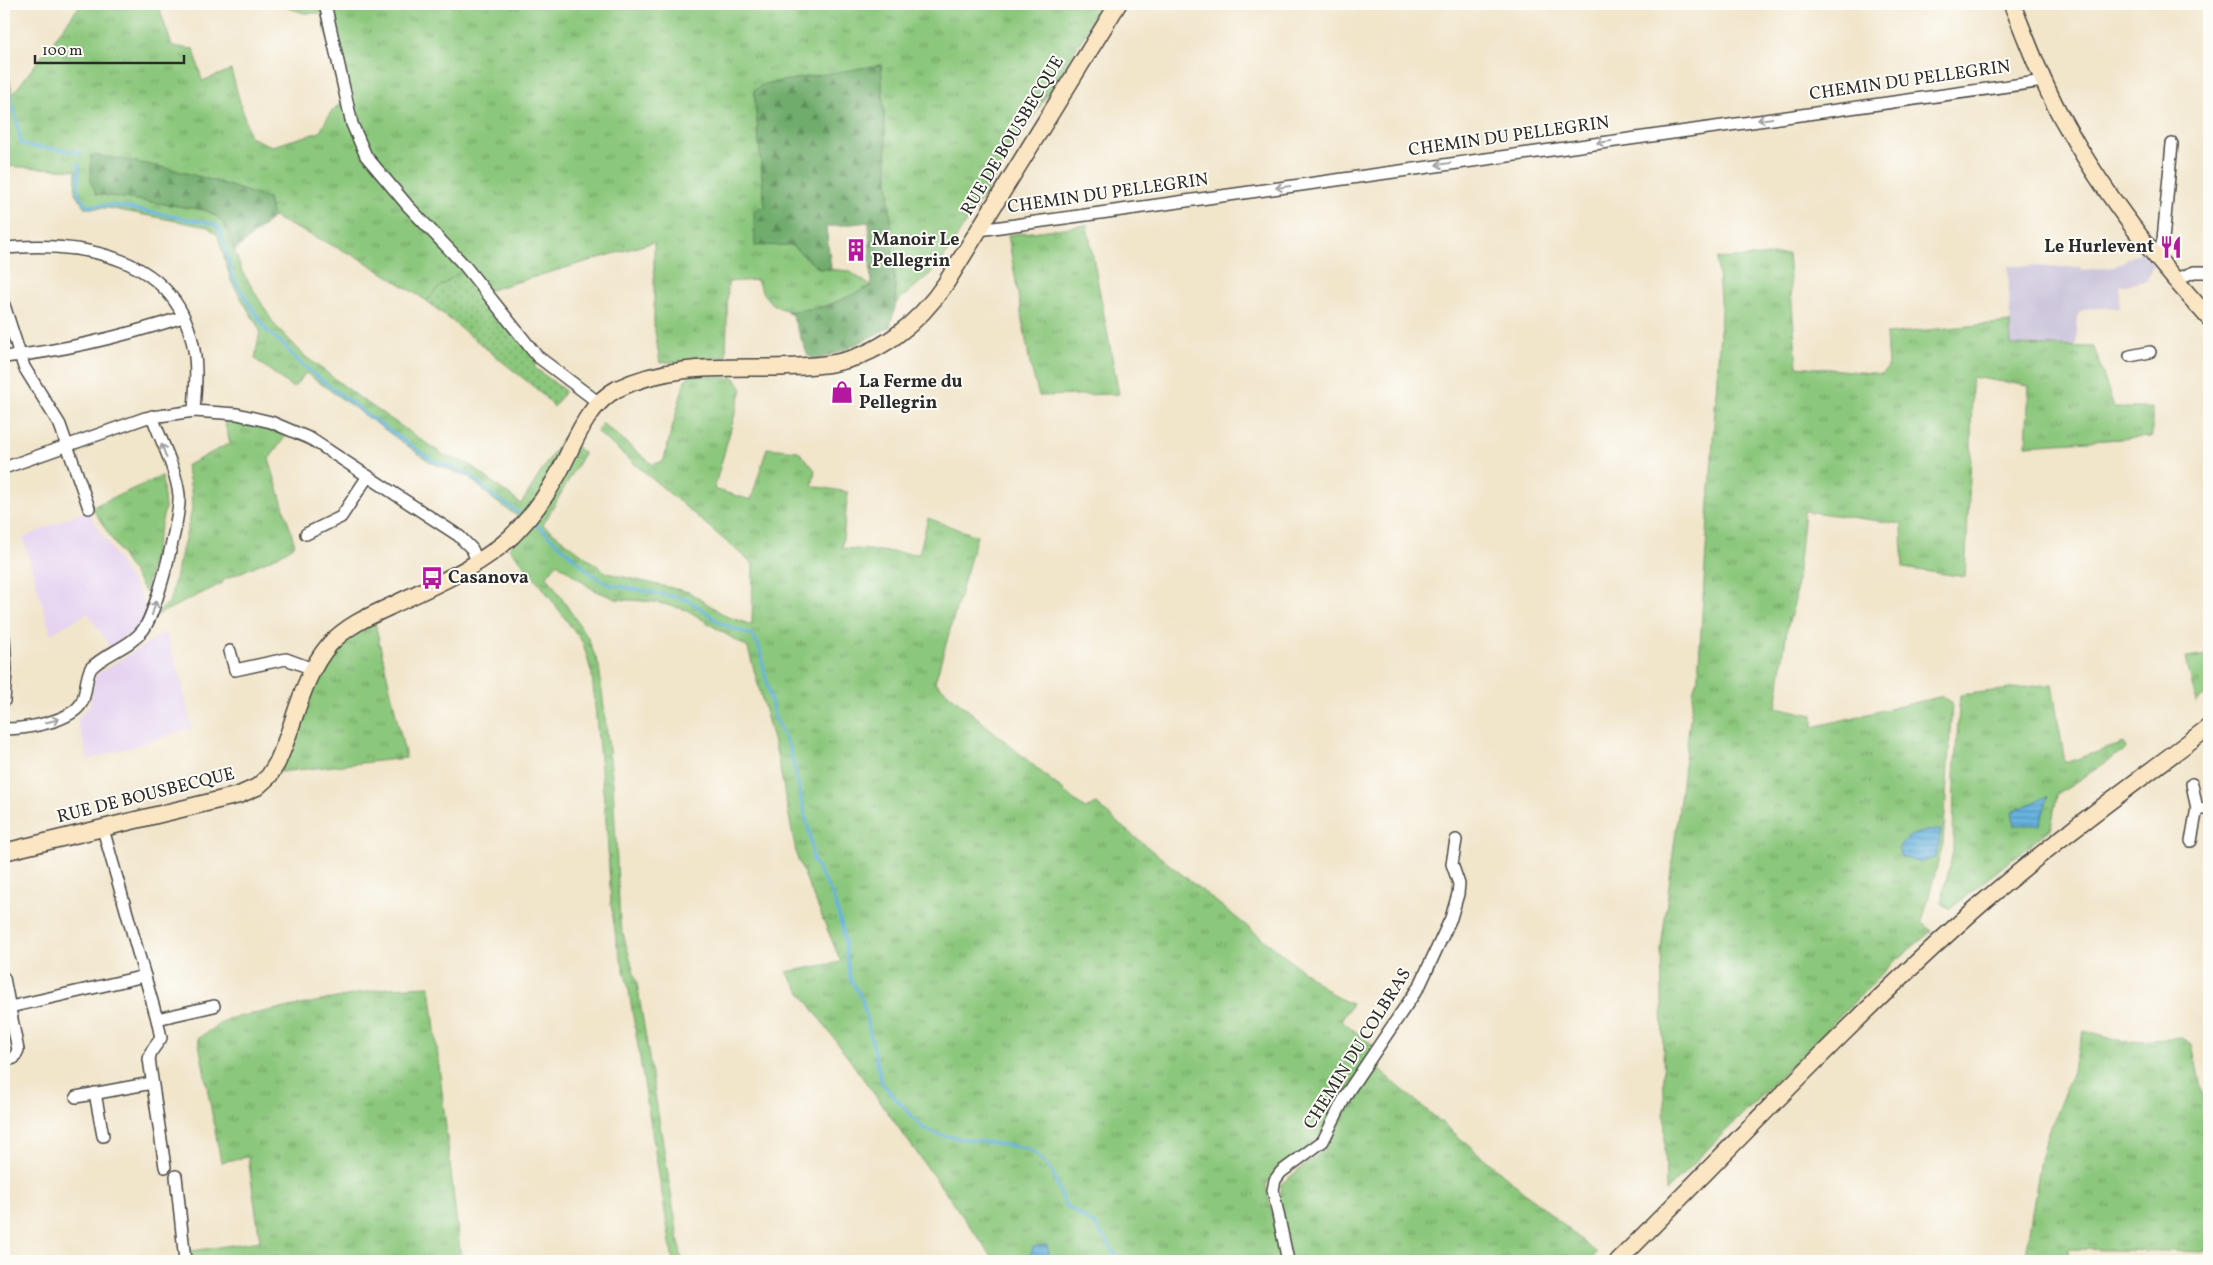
<svg xmlns="http://www.w3.org/2000/svg" width="2213" height="1265" viewBox="0 0 2213 1265" font-family="Vollkorn,serif">
<defs>
<pattern id="grass-tufts" width="24" height="20" patternUnits="userSpaceOnUse" patternTransform="scale(1.25)"><rect width="24" height="20" fill="#8bc77c"/><path d="M3 7l-1-3M5 7V3M7 7l1-3M15 17l-1-3M17 17v-4M19 17l1-3" fill="none" stroke="#72a266"/></pattern>
<pattern id="forest-firs" width="22" height="20" patternUnits="userSpaceOnUse" patternTransform="scale(1.25)"><rect width="22" height="20" fill="#70ac6c"/><path d="M5 1l3.5 6h-7zM16 11l3.5 6h-7z" fill="#5c8c59"/></pattern>
<pattern id="garden-dots" width="8" height="8" patternUnits="userSpaceOnUse" patternTransform="scale(1.25)"><rect width="8" height="8" fill="#8bc77c"/><path d="M2 2h.1M6 6h.1" fill="none" stroke="#72a266" stroke-width="1.8" stroke-linecap="round"/></pattern>
<pattern id="water-rules" width="6" height="5" patternUnits="userSpaceOnUse" patternTransform="scale(1.25)"><rect width="6" height="5" fill="#67b4e0"/><path d="M0 2.5h6" fill="none" stroke="#5593b6"/></pattern>
</defs>
<rect width="100%" height="100%" fill="#fdfcf7"/>
<filter id="ink" filterUnits="userSpaceOnUse"><feTurbulence type="fractalNoise" baseFrequency=".02" numOctaves="2"/><feDisplacementMap in="SourceGraphic" scale="10" xChannelSelector="R" yChannelSelector="G"/><feConvolveMatrix kernelMatrix="1 2 1 2 8 2 1 2 1" color-interpolation-filters="sRGB"/></filter>
<filter id="wash" filterUnits="userSpaceOnUse"><feTurbulence type="fractalNoise" baseFrequency=".0096" numOctaves="4" result="noise"/><feDisplacementMap in="SourceGraphic" scale="20" xChannelSelector="R" yChannelSelector="G"/><feGaussianBlur stdDeviation="1.12" result="paint"/><feColorMatrix in="noise" values="0 0 0 0 0 0 0 0 0 0 0 0 0 0 0 0 0 1.4 0 .05"/><feComposite in="paint" operator="in"/></filter>
<g filter="url(#wash)">
<rect width="100%" height="100%" fill="#f1e5ca"/>
<g fill="#e5d3f1">
<path d="M87,510L143,600L145,606V615L140,626L110,647L88,613L51,634L23,538Z"/>
<path d="M165,632L181,679L192,728L88,760L77,719L89,707L96,675Z"/>
</g>
<path fill="#c7c0d9" d="M2142,251L2153,264L2147,281L2119,286L2120,307L2084,309L2078,314L2076,346L2011,345L2008,266L2080,267L2081,270L2114,267Z"/>
<g fill="url(#grass-tufts)" stroke="#5b7954">
<path d="M81,4H158L172,46L194,49L202,81L231,70L250,137L272,146L320,132L330,113L342,101L322,13H304L276,4H1104L938,267L896,303L881,66L764,84L754,90L765,207L791,245L819,268L849,271L871,286C834,303 776,336 757,280L728,282L726,357L660,363L654,325V242L490,290L437,289L427,301L361,259L273,217L268,199C208,177 155,163 91,156L96,194L205,210L222,220L242,271L274,324L306,357L360,398L445,456L469,464L521,504L563,437L584,453L543,525L607,573L689,592L726,616L752,625L753,564L597,432L602,423L652,464L663,462L685,380L690,375L735,378L742,389L714,489L751,500L767,448L798,451L815,470L812,486L848,492L842,548L919,554L928,518L977,536L935,682L1085,809L1097,804L1121,826L1336,997L1352,1004L1341,1020L1374,1046C1354,1080 1336,1118 1309,1147C1295,1162 1279,1167 1266,1185L1282,1261H995L786,972L841,962L797,857L777,754L748,648L687,610L655,602L616,599L592,589L557,563L547,576L588,638L599,666L613,784L620,923L637,983L682,1261H673L628,985L617,945L611,904L607,832L592,675L583,643L540,584L509,548L530,525L494,500L469,477L430,462L306,373L293,388L255,359L260,330L231,281L218,236L208,227L108,208H85L75,193L76,170L4,166V64L13,94Z"/>
<path d="M1087,225L1119,394L1039,396L1030,364L1008,235Z"/>
<path d="M1788,254L1797,366L1882,374L1888,367L1886,334L2010,322L2011,345L2094,347L2114,408H2152V437L2026,445L2029,386L1972,377L1971,456L1965,577L1903,568L1902,524L1804,511L1795,600L1787,629L1776,707L1813,715V727L1943,696L1952,703L1943,844L1922,922L1932,931L1894,962L1666,1191L1661,949L1694,688L1698,677L1721,314L1717,259Z"/>
<path d="M224,420L287,434L269,459L295,545L278,556L223,580V583L157,615L160,610L169,603L192,510L191,489L186,466L230,443Z"/>
<path d="M162,476L165,508L145,592L92,507Z"/>
<path d="M375,623L406,758L280,772C295,733 316,658 351,635C358,630 367,627 375,623Z"/>
<path d="M2209,655V692L2196,702L2186,658Z"/>
<path d="M2052,684L2065,763L2124,743L2126,749L2057,795L2051,828L1950,909L1941,903L1953,851L1954,775L1960,695Z"/>
<path d="M430,986L461,1261H191V1251L260,1241L248,1157L221,1162L198,1038L227,1019L388,988Z"/>
<path d="M2084,1031L2123,1042L2181,1038L2192,1044L2209,1125V1252L2068,1249V1261H2024L2043,1147L2068,1083Z"/>
<path d="M1372,1064L1597,1253L1589,1261H1291L1279,1200L1281,1184L1325,1149Z"/>
</g>
<g fill="url(#forest-firs)" stroke="#4e6c4c">
<path d="M881,65L896,303L890,327L847,349L816,360L808,356L792,315L786,312L828,306L871,286L869,222L826,227L831,268L819,269L791,245L755,246L754,210L765,207L754,90L764,84Z"/>
<path d="M91,155C156,163 207,177 268,199L273,217L235,251C229,232 225,218 205,210L96,194L91,182Z"/>
</g>
<path fill="url(#garden-dots)" stroke="#5b7954" d="M461,271L484,295L538,362L534,367L565,391L554,407L539,391L427,301L437,289Z"/>
<g fill="url(#water-rules)" stroke="#497086">
<path d="M2048,796L2040,825H2015L2012,812Z"/>
<path d="M1941,830L1936,858L1921,862L1901,857L1898,849C1908,832 1922,831 1941,830Z"/>
<path d="M1047,1245L1051,1261H1029L1033,1247Z"/>
</g>
<g fill="none" stroke-linecap="round" stroke-linejoin="round">
<g stroke="#67b4e0" stroke-width="3">
<path d="M4,78L11,98"/>
<path d="M14,106L21,143L28,146L80,152V155"/>
<path d="M79,164L78,194L87,206L112,205L214,224L220,229L233,278L267,331L283,344L301,364L363,412L432,460L470,475L493,496L519,513"/>
<path d="M537,525L593,575L607,584L681,598L690,601L722,624L752,635L759,646L774,715L790,750L810,835L813,860L833,896L843,930L850,978L862,999L882,1083L923,1128L938,1135L1025,1148L1034,1152L1051,1169L1065,1205L1096,1226L1120,1261"/>
</g>
</g>
</g>
<g filter="url(#ink)">
<g fill="none" stroke-linecap="round" stroke-linejoin="round">
<defs>
<g id="street">
<path d="M325,4L352,124L366,156L408,206L465,266L537,356L599,403"/>
<path d="M979,230L2044,81"/>
<path d="M4,248C83,241 178,256 194,350C198,371 195,391 194,411"/>
<path d="M2157,261L2163,240L2172,144"/>
<path d="M2174,280L2194,272H2209"/>
<path d="M4,305L24,367L60,425L89,508"/>
<path d="M2130,356L2150,352"/>
<path d="M4,357C65,351 124,336 183,317"/>
<path d="M4,468L145,418L194,411L237,414L271,422L311,439L459,536L472,549L478,563"/>
<path d="M306,534L341,517L368,476"/>
<path d="M4,638L6,670L4,701"/>
<path d="M230,651L235,670L286,659L313,669"/>
<path d="M4,729C24,729 72,722 82,702C87,691 85,679 91,668C106,653 130,647 143,630C156,614 181,516 179,495C176,469 161,441 152,416"/>
<path d="M2192,784L2197,809H2209"/>
<path d="M103,829L157,1019L214,1006"/>
<path d="M2191,841L2197,808"/>
<path d="M4,978L18,1050L14,1058L4,1061"/>
<path d="M10,1007L145,976"/>
<path d="M157,1019L161,1038L151,1052L149,1059L165,1167"/>
<path d="M95,1093L103,1136"/>
<path d="M76,1097L152,1083"/>
<path d="M176,1176L185,1261"/>
<path d="M1288,1261L1273,1190L1275,1180L1281,1172L1323,1141L1347,1093L1420,985L1451,918L1458,894L1459,884L1452,864L1456,840"/>
</g>
<g id="secondary">
<path d="M2012,4C2029,46 2045,90 2068,129C2107,198 2156,260 2209,318"/>
<path d="M4,852L239,795L257,787L269,776L277,763C295,725 301,678 329,645C345,627 367,617 389,607C431,586 477,569 512,536C530,518 545,498 557,476C574,446 585,406 617,389C684,356 758,374 828,364C878,357 919,323 946,283L1118,4"/>
<path d="M1618,1261C1738,1141 1854,1016 1981,904C2054,841 2132,785 2209,727"/>
</g>
</defs>
<use href="#street" stroke="#494743" stroke-width="14"/>
<use href="#secondary" stroke="#494743" stroke-width="19"/>
<use href="#street" stroke="#fff" stroke-width="11"/>
<use href="#secondary" stroke="#fbe6c4" stroke-width="16"/>
</g>
<defs><path id="oneway-shaft" d="M-6 0H5M1.5-3L5.5 0L1.5 3" fill="none" stroke-width="1.6" stroke-linecap="round" stroke-linejoin="round" transform="scale(1.25)"/></defs>
<g stroke="#a0a0a0">
<use href="#oneway-shaft" transform="translate(1765 119) rotate(172)"/>
<use href="#oneway-shaft" transform="translate(1604 142) rotate(172)"/>
<use href="#oneway-shaft" transform="translate(1443 164) rotate(172)"/>
<use href="#oneway-shaft" transform="translate(1283 187) rotate(172)"/>
<use href="#oneway-shaft" transform="translate(164 451) rotate(-110)"/>
<use href="#oneway-shaft" transform="translate(154 608) rotate(-74)"/>
<use href="#oneway-shaft" transform="translate(52 721) rotate(-14)"/>
</g>
</g>
<defs>
<symbol id="restaurant-bare" viewBox="-9 -9 18 18"><path d="M-5-6h1v4h1v-4h1v4h1v-4h1v5L-1.5 .5V6h-2V.5L-5-1ZM5-6V6H3V1.5H1.5Q1.5-4 5-6Z" fill="#b5179e" stroke="#fdfcf7" stroke-width="2.5" paint-order="stroke"/></symbol>
<symbol id="building-bare" viewBox="-9 -9 18 18"><path d="M-4-6H4V6H1V3H-1V6H-4ZM-2.5-4.3h1.7v1.8h-1.7ZM.8-4.3h1.7v1.8H.8ZM-2.5-1h1.7V.8h-1.7ZM.8-1h1.7V.8H.8Z" fill="#b5179e" stroke="#fdfcf7" stroke-width="2.5" paint-order="stroke"/></symbol>
<symbol id="shop-bare" viewBox="-9 -9 18 18"><path d="M-5-2.5h2.3a2.7 3.5 0 0 1 5.4 0H5L5.5 6h-11ZM-1.5-2.5h3a1.5 2.3 0 0 0-3 0Z" fill="#b5179e" stroke="#fdfcf7" stroke-width="2.5" paint-order="stroke"/></symbol>
<symbol id="bus-bare" viewBox="-9 -9 18 18"><path d="M-5-6H5V4H4V6H2V4H-2V6H-4V4H-5ZM-3.5-4V0h7V-4ZM-3.5 1.2v1.5H-2V1.2ZM2 1.2v1.5H3.5V1.2Z" fill="#b5179e" stroke="#fdfcf7" stroke-width="2.5" paint-order="stroke"/></symbol>
</defs>
<g fill-rule="evenodd">
<use href="#restaurant-bare" x="2155" y="231" width="32" height="32"/>
<use href="#building-bare" x="840" y="234" width="32" height="32"/>
<use href="#shop-bare" x="826" y="376" width="32" height="32"/>
<use href="#bus-bare" x="416" y="562" width="32" height="32"/>
</g>
<g text-anchor="middle" dominant-baseline="central" stroke-width="4" stroke-linejoin="round" paint-order="stroke">
<g font-size="18" fill="#2b2b2b" stroke="#fdfcf7">
<text transform="translate(1910 81) rotate(-8)">CHEMIN DU PELLEGRIN</text>
<text transform="translate(1013 136) rotate(-59)">RUE DE BOUSBECQUE</text>
<text transform="translate(1509 137) rotate(-8)">CHEMIN DU PELLEGRIN</text>
<text transform="translate(1108 194) rotate(-8)">CHEMIN DU PELLEGRIN</text>
<text transform="translate(146 796) rotate(-14)">RUE DE BOUSBECQUE</text>
<text transform="translate(1358 1049) rotate(-58)">CHEMIN DU COLBRAS</text>
</g>
<g font-size="18" font-weight="bold" fill="#2b2b2b" stroke="#fdfcf7" text-anchor="start">
<text x="872" y="240">Manoir Le<tspan x="872" dy="21">Pellegrin</tspan></text>
<text x="2154" y="247" text-anchor="end">Le Hurlevent</text>
<text x="859" y="382">La Ferme du<tspan x="859" dy="21">Pellegrin</tspan></text>
<text x="448" y="578">Casanova</text>
</g>
</g>
<rect width="2213" height="1265" fill="none" stroke="#fdfcf7" stroke-width="20"/>
<path d="M35 55v8h149v-8" fill="none" stroke="#2b2b2b" stroke-width="2.5"/>
<text x="42" y="55" font-size="15" fill="#2b2b2b" stroke="#fdfcf7" stroke-width="4" paint-order="stroke">100 m</text>
</svg>
